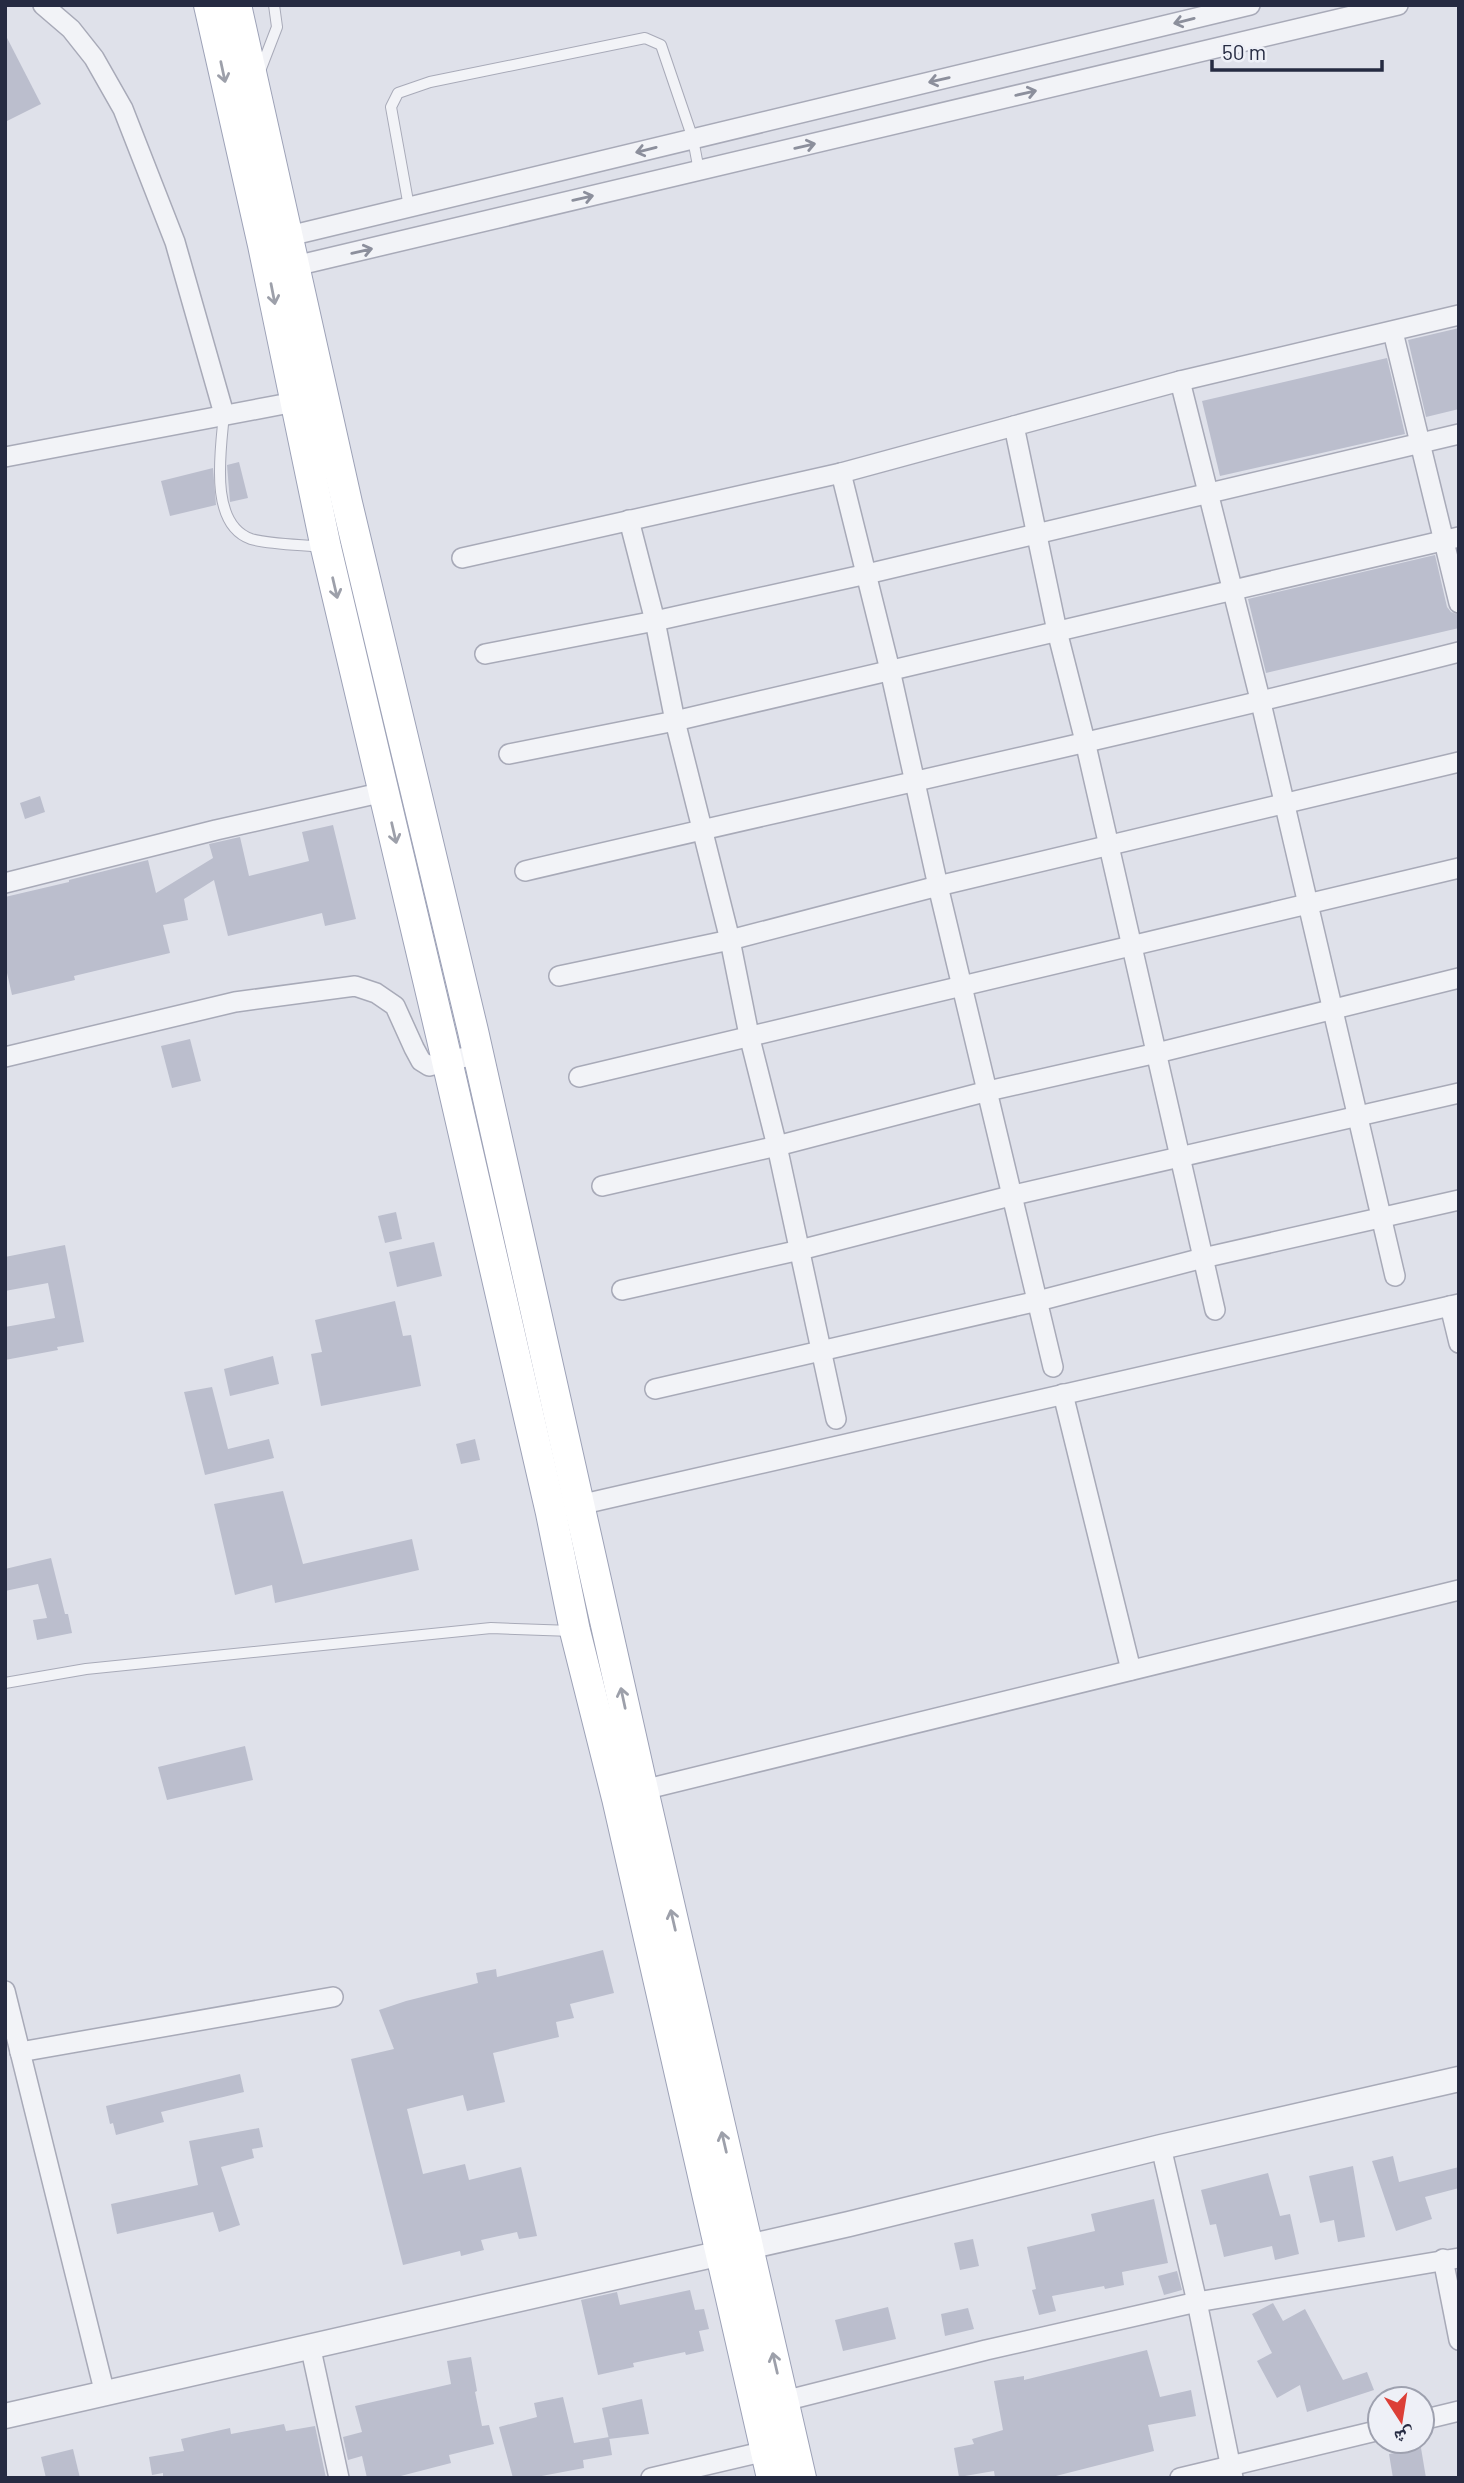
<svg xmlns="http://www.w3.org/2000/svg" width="1464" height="2483" viewBox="0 0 1464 2483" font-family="Barlow,'Noto Naskh Arabic',sans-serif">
<rect width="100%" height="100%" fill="#dfe1ea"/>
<g fill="#bbbecd">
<path d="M5,34L41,104L5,122Z"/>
<path d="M1459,328V409L1426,417L1408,340Z"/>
<path d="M1387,358L1405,434L1220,476L1202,401Z"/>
<path d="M239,462L248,498L230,502L227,465Z"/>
<path d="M213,468L216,505L170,516L161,481Z"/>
<path d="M1435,555L1447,607L1451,612L1459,615V628L1266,673L1248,599Z"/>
<path d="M40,796L45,812L25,819L20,803Z"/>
<path d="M333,825L356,919L325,926L322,913L228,936L214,880L184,899L188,920L163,925L170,953L74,976L75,980L12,995L5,964V897L69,882V880L148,860L156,893L213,858L209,844L240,837L249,876L309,861L302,832Z"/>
<path d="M190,1039L201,1081L172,1088L161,1046Z"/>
<path d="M396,1212L402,1239L385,1243L378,1216Z"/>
<path d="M434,1242L442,1276L397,1287L389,1252Z"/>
<path d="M65,1245L84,1342L57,1347L58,1350L5,1360V1327L55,1318L48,1283L5,1291V1257Z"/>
<path d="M395,1301L403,1336L411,1335L421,1386L321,1406L311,1354L322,1352L315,1320Z"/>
<path d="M273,1356L279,1384L230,1396L224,1369Z"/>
<path d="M212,1387L228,1449L269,1439L274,1458L205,1475L184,1392Z"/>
<path d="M475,1439L480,1460L461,1464L456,1444Z"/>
<path d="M283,1491L303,1564L412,1539L419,1570L275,1603L272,1585L235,1595L214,1504Z"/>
<path d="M51,1558L65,1614H68L72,1633L37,1640L33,1620L47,1618L38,1584L5,1591V1569Z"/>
<path d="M245,1746L253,1780L167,1800L158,1767Z"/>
<path d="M603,1950L614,1993L570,2004L574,2018L556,2022L559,2037L493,2053L505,2102L467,2111L463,2095L407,2109L423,2174L465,2164L469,2180L521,2167L537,2236L519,2239L517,2232L481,2240L484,2250L461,2256L460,2251L403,2265L351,2059L394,2049L379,2010L406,2001L478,1983L476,1973L496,1969L497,1977Z"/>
<path d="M240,2074L244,2092L161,2112L164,2122L116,2135L113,2123L110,2124L106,2106Z"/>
<path d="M259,2128L263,2147L252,2149L254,2158L221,2167L240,2225L219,2232L213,2212L117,2234L111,2204L198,2185L189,2141Z"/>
<path d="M1393,2156L1399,2182L1459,2167V2188L1425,2197L1432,2219L1396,2231L1372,2161Z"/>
<path d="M1353,2166L1365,2237L1338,2242L1334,2220L1320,2223L1309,2176Z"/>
<path d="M1268,2173L1280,2216L1290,2214L1299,2254L1275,2260L1272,2246L1224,2257L1216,2224L1210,2225L1201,2190Z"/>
<path d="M1154,2199L1168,2263L1122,2272L1124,2285L1105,2289L1104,2286L1052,2296L1056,2311L1039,2315L1032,2290L1036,2289L1027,2247L1095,2231L1091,2214Z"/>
<path d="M973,2239L979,2266L960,2270L954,2243Z"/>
<path d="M1177,2271L1182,2290L1164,2295L1158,2276Z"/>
<path d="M690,2290L695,2310L704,2309L709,2329L699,2331L704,2351L686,2355L685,2352L633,2363L634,2367L598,2375L581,2300L617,2292L620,2305Z"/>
<path d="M1273,2303L1283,2321L1305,2309L1343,2380L1367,2372L1374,2390L1307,2412L1300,2385L1277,2398L1257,2361L1272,2353L1252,2314Z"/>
<path d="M888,2307L896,2339L843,2351L835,2320Z"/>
<path d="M968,2308L974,2329L945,2336L941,2314Z"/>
<path d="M1147,2350L1160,2397L1191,2390L1196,2416L1148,2425L1154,2451L1048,2478H995L994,2471L959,2477L954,2448L974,2444L972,2439L1003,2430L994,2381L1024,2376V2380Z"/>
<path d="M471,2357L477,2391L475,2392L482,2426L489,2425L494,2444L449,2455L451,2463L393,2478H367L362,2456L348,2460L343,2437L362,2432L355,2406L451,2384L447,2361Z"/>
<path d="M563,2397L574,2443L609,2437L612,2455L583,2460L584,2468L531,2478H513L499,2427L537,2417L534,2403Z"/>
<path d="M642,2399L649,2434L609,2439L602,2408Z"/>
<path d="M284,2424L286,2431L315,2426L326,2478H163V2473L152,2475L149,2457L184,2451L181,2439L230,2428L231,2434Z"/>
<path d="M1421,2448L1426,2478H1393L1389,2454Z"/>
<path d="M73,2449L80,2478H46L41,2457Z"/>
</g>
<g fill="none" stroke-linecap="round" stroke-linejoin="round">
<defs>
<g id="service">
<path d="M260,71L277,27L274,5"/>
<path d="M409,207L391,107L398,93L430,82L645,38L661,45L693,139L699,171"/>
<path d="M224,414C221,449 208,524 251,539C267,544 304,545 322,547"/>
<path d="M5,1683L86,1669L491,1628L572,1631"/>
</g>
<g id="minor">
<path d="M43,5L71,29L94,58L123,109L175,242L224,414"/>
<path d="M289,236L1250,5"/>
<path d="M295,266L1398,5"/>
<path d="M1393,332L1459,603"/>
<path d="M1180,381L1261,703L1395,1276"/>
<path d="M5,457L295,402"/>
<path d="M841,473L890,670L938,886L1053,1367"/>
<path d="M629,520L655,621L675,721L730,940L749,1035L777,1146L836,1419"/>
<path d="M462,558L841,473L1014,426"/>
<path d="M485,654L655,621L867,574L1459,434"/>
<path d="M509,754L675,721L1459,537"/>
<path d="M525,871C836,798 1149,731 1459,652"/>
<path d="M5,883L216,830L384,792"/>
<path d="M559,976L730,940L938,886L1459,762"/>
<path d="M5,1057L235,1002L355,986L376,993L395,1006L414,1048L421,1061L429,1066L478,1054"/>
<path d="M579,1077L1459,868"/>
<path d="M602,1186L777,1146L988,1091L1157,1053L1459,978"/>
<path d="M622,1290L800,1250L1014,1195L1459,1093"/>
<path d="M1450,1306L1459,1343"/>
<path d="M1215,1310L1085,741L1057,631L1014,426L1180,381L1459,315"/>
<path d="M655,1389L1038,1301L1203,1258L1459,1200"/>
<path d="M1063,1394L1131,1670"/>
<path d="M579,1505L1459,1304"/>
<path d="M643,1790L1459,1590"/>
<path d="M5,1991L105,2394"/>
<path d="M20,2052L333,1997"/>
<path d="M1161,2147L1197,2302L1233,2478"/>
<path d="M1443,2259L1459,2340"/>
<path d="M310,2345L339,2478"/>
<path d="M784,2401L986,2350L1197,2302L1459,2258"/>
<path d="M1422,2420L1459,2411"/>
<path d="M651,2478L766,2451"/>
<path d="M1180,2478L1380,2430"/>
</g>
<path id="tertiary" d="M5,2416L849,2224L1161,2147L1459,2079"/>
<g id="primary">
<path d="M209,5L263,245L326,548L442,1039L551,1513L575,1631L617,1798L772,2478"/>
<path d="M236,5L347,503L473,1031L643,1790L801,2478"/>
</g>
</defs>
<use href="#service" stroke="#a8aab8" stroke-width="12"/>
<use href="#minor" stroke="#a8aab8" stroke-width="22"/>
<use href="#tertiary" stroke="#a8aab8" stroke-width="27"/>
<use href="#primary" stroke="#9da2b7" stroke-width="32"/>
<use href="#service" stroke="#f2f3f7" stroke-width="10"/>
<use href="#minor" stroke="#f2f3f7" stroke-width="19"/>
<use href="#tertiary" stroke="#f2f3f7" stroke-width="24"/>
<use href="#primary" stroke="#fff" stroke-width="30"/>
</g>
<defs><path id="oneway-shaft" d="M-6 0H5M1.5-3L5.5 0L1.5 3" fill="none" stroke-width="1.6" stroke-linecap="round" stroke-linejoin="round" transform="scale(1.75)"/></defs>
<g stroke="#8c8f9c">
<use href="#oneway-shaft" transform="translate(1184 21) rotate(166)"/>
<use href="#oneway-shaft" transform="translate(939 80) rotate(167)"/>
<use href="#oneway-shaft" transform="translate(1026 93) rotate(-13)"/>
<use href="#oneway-shaft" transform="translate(805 146) rotate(-13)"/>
<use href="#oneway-shaft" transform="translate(646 150) rotate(166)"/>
<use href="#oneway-shaft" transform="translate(583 198) rotate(-13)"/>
<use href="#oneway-shaft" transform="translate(362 251) rotate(-13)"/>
</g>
<g stroke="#9da0aa">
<use href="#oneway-shaft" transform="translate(223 72) rotate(78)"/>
<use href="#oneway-shaft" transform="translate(273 294) rotate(79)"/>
<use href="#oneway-shaft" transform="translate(335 588) rotate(77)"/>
<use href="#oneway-shaft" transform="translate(394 833) rotate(77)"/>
<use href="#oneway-shaft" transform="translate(623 1698) rotate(-102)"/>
<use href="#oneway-shaft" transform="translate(673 1920) rotate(-103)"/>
<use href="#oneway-shaft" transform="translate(724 2142) rotate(-103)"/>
<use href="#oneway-shaft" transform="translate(775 2363) rotate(-103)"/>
</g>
<rect width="1464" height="2483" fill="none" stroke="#262b42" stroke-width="14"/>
<g transform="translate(1401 2420) rotate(168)"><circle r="33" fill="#eef0f7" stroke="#9ea1af" stroke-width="2"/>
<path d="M0-5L12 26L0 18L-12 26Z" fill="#dc3f37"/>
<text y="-10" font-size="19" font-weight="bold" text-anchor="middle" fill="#262b42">ش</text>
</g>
<path d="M1212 60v10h170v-10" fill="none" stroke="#262b42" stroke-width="3.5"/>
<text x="1222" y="60" font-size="21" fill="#262b42" stroke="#eef0f7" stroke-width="5" paint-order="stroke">50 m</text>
</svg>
